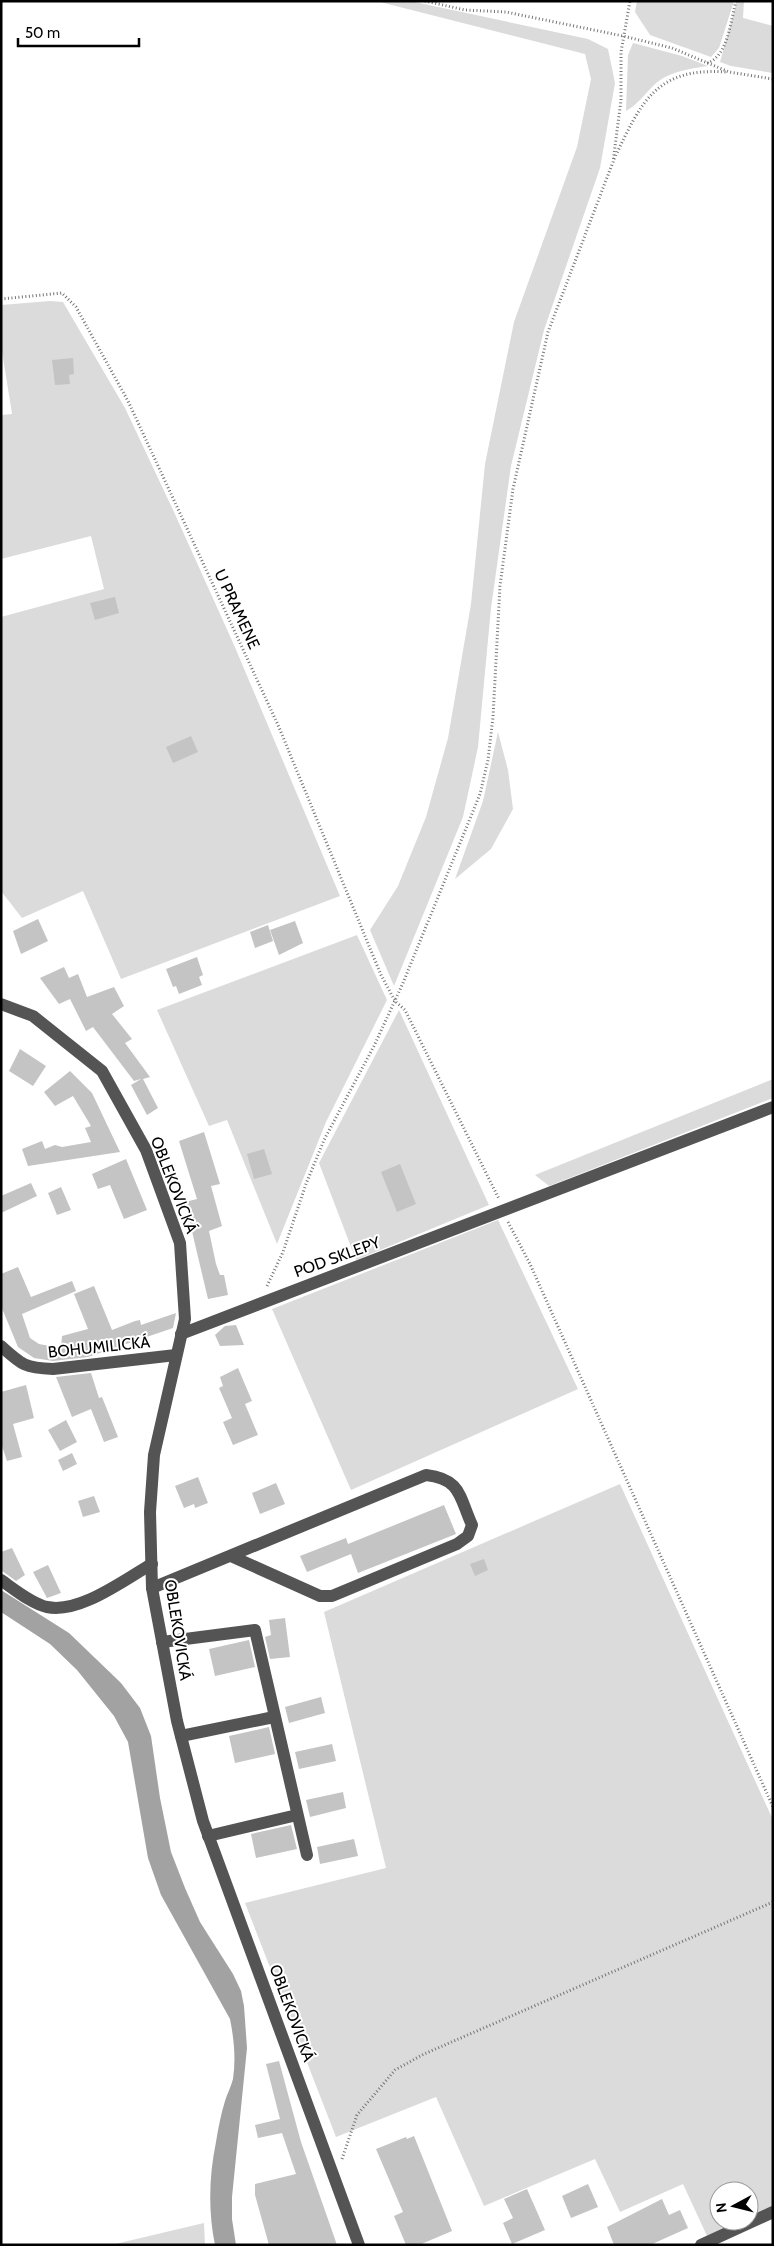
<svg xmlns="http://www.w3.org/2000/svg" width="774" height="2246" viewBox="0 0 774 2246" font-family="Cabin,sans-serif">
<rect width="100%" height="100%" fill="#fff"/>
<g fill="#dbdbdb">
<path d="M376,1H410L588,39L608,49L615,83L600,168L544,330L511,466L491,608L478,747L463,817L394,986L370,930L398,886L426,817L448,738L471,604L485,464L514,322L577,147L591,79L585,54Z"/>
<path d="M637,1H734L719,48L711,57L650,35L635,12Z"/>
<path d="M737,1H744L743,18L773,26V73L731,66L720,62Z"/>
<path d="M633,43L682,56L708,66C689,69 669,71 654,85C644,95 638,104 626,111L628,55Z"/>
<path d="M50,301L63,302L125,408L174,512L234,645L340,896L121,979L83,891L22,918L1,891V617L104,589L91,536L1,559V415L12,414L1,345V305Z"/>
<path d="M498,732L508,770L513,809L491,849L455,879L483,801Z"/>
<path d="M357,935L387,1000L326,1122L277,1244L227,1120L209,1126L157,1010Z"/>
<path d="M399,1010L489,1205L356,1260L319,1163Z"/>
<path d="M773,1079V1098L549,1186L535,1175Z"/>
<path d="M498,1220L578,1389L351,1490L272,1309Z"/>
<path d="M620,1484L773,1820V2207L749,2217V2191H719V2221H741L707,2236L683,2184L620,2212L595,2159L484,2206L436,2097L336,2137L245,1903L386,1868L324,1612Z"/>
<path d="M204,2223L205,2245H111Z"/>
</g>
<path fill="#a2a2a2" d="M1,1590L69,1633L121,1683L140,1708L151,1736L160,1798L171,1852L185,1888L200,1922L233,1974L241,1991L244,2006L247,2048L232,2197V2219L236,2245H215C208,2211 209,2176 216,2142C218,2129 221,2114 225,2101C227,2094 231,2087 233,2079C236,2059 234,2039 230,2019L161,1895L148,1858L128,1742L114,1716L77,1670L50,1644L1,1612Z"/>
<g fill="#c4c4c4">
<path d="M73,358L74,374L69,375L70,384L55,385L52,360Z"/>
<path d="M115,597L119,613L95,620L90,603Z"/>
<path d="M191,736L198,752L173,763L166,747Z"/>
<path d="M38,919L48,941L21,954L13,931Z"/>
<path d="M295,921L303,943L279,955L270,930Z"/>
<path d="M268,925L273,941L255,948L250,932Z"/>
<path d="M197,957L203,975L199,977L202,985L179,994L176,986L173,987L166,969Z"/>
<path d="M64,967L69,978L78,974L87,997L114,987L124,1006L112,1014L132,1039L125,1043L150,1077L143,1079L158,1108L147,1115L131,1085L141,1079L134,1081L93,1027L86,1031L70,999L59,1004L40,978Z"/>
<path d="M20,1049L46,1066L33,1086L9,1071Z"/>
<path d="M70,1071L92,1093L120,1152L28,1166L22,1149L42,1141L45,1149L55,1145L62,1147L91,1142L85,1128L91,1126L73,1096L55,1106L44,1092Z"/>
<path d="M204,1132L220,1184L211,1186L222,1226L209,1231L216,1264L220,1275H224L228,1295L208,1299L185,1202L197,1199L179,1141Z"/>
<path d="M264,1149L272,1174L254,1179L247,1154Z"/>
<path d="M126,1159L147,1210L124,1219L110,1185L98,1189L92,1174Z"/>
<path d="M400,1164L416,1204L397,1212L381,1172Z"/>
<path d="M31,1183L37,1196L1,1213V1196Z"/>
<path d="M61,1187L71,1210L57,1215L48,1193Z"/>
<path d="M18,1267L31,1297L72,1281L76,1291L22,1314L30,1338L39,1344L61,1348L62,1336L88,1329L74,1294L94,1286L112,1330L135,1321L140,1320L141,1325L176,1313L173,1328L88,1357L53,1361L34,1358L18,1347L1,1306V1274Z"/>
<path d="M236,1325L244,1345L220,1346L215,1335L225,1326Z"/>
<path d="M238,1368L252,1401L245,1404L258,1435L233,1445L223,1422L232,1418L219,1388L223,1386L220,1377Z"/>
<path d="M91,1373L99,1398L102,1397L118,1437L104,1442L91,1409L72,1417L56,1377Z"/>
<path d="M26,1385L34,1418L13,1424L22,1457L7,1461L1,1443V1392Z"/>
<path d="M66,1420L77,1442L60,1451L48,1430Z"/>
<path d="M72,1453L77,1464L63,1471L58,1460Z"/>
<path d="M198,1477L208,1503L195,1508L194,1504L184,1508L175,1486Z"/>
<path d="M276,1483L285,1504L260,1514L252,1493Z"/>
<path d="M94,1496L100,1512L83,1517L78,1501Z"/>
<path d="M444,1505L456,1534L358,1573L351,1554L307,1572L300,1556L346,1538L348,1544Z"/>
<path d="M12,1548L25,1575L16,1581L1,1570V1552Z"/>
<path d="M484,1559L488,1570L475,1576L470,1564Z"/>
<path d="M48,1565L61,1593L47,1598L33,1572Z"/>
<path d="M285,1618L290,1657L270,1659L265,1637L271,1635L269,1620Z"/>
<path d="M249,1640L255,1667L215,1676L209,1649Z"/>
<path d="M321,1697L325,1713L289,1723L285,1707Z"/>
<path d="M269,1727L275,1754L235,1763L229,1736Z"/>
<path d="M332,1744L336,1761L299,1769L295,1752Z"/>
<path d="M343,1792L346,1808L310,1817L306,1800Z"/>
<path d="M291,1825L297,1849L256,1858L251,1834Z"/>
<path d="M354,1839L358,1856L320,1864L317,1847Z"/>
<path d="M279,2061L301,2142L337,2245H269L255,2195V2184L296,2174L282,2133L258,2138L255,2125L280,2119L266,2064Z"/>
<path d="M414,2136L452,2231L419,2245H406L394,2216L403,2212L376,2149L406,2137L407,2139Z"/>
<path d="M588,2184L598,2207L571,2218L562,2196Z"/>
<path d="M527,2189L545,2230L512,2244L503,2223L513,2218L504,2199Z"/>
<path d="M662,2199L669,2215L680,2210L688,2228L650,2245H614L607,2227Z"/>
</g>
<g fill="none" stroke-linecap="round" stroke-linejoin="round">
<g stroke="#767676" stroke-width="3" stroke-dasharray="1 2.5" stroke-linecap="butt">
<path d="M425,1L465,10L506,12L623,36L672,48L729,72L773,79"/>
<path d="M707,63C728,57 731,19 736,1"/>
<path d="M614,159C641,103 655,67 726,72"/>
<path d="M1,299L62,293L76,307L128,401L278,725L381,975L395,1001L405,1010L499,1199"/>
<path d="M508,1222L530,1264L773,1807"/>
<path d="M267,1286L283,1252L306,1184L324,1140L374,1046L403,983L480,794L488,760L493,717L500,586L513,489L548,332L613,162L621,100V52L630,1"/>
<path d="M342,2159L357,2115L395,2070L424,2054L773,1902"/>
</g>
<g stroke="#545454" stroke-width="12">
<path d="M1,1004L33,1016L102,1071L146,1150L180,1243L185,1319L154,1455L150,1512L152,1588L177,1721L203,1821L359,2245"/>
<path d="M181,1334L773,1107"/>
<path d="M1,1346C22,1365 25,1368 53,1369L176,1355"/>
<path d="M1,1580C14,1589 32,1604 47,1607C80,1614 125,1579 152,1564"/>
<path d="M152,1588L426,1475C461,1479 459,1496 472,1525L468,1536L457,1544L332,1596H320L231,1556"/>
<path d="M162,1642L255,1630L307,1855"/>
<path d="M181,1736L274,1717"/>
<path d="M208,1836L297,1815"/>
<path d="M701,2245L773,2212"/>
</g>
</g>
<g text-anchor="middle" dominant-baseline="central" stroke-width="4" stroke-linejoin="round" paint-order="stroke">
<g font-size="16" fill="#000" stroke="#fff">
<text transform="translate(237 609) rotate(65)">U PRAMENE</text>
<text transform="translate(174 1185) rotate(69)">OBLEKOVICKÁ</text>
<text transform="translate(337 1257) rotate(-20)">POD SKLEPY</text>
<text transform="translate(99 1347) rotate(-6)">BOHUMILICKÁ</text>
<text transform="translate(178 1630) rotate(81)">OBLEKOVICKÁ</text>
<text transform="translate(292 2013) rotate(70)">OBLEKOVICKÁ</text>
</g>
</g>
<rect width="774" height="2246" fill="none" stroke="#000000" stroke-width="5"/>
<g transform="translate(734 2206) rotate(263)"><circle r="24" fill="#ffffff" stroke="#999999"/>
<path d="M0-4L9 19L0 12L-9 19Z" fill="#000000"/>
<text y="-8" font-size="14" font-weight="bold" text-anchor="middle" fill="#000000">N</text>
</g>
<path d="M18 38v8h121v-8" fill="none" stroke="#000000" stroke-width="2.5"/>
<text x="25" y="38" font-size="15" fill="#000000" stroke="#ffffff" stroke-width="4" paint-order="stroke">50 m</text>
</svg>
